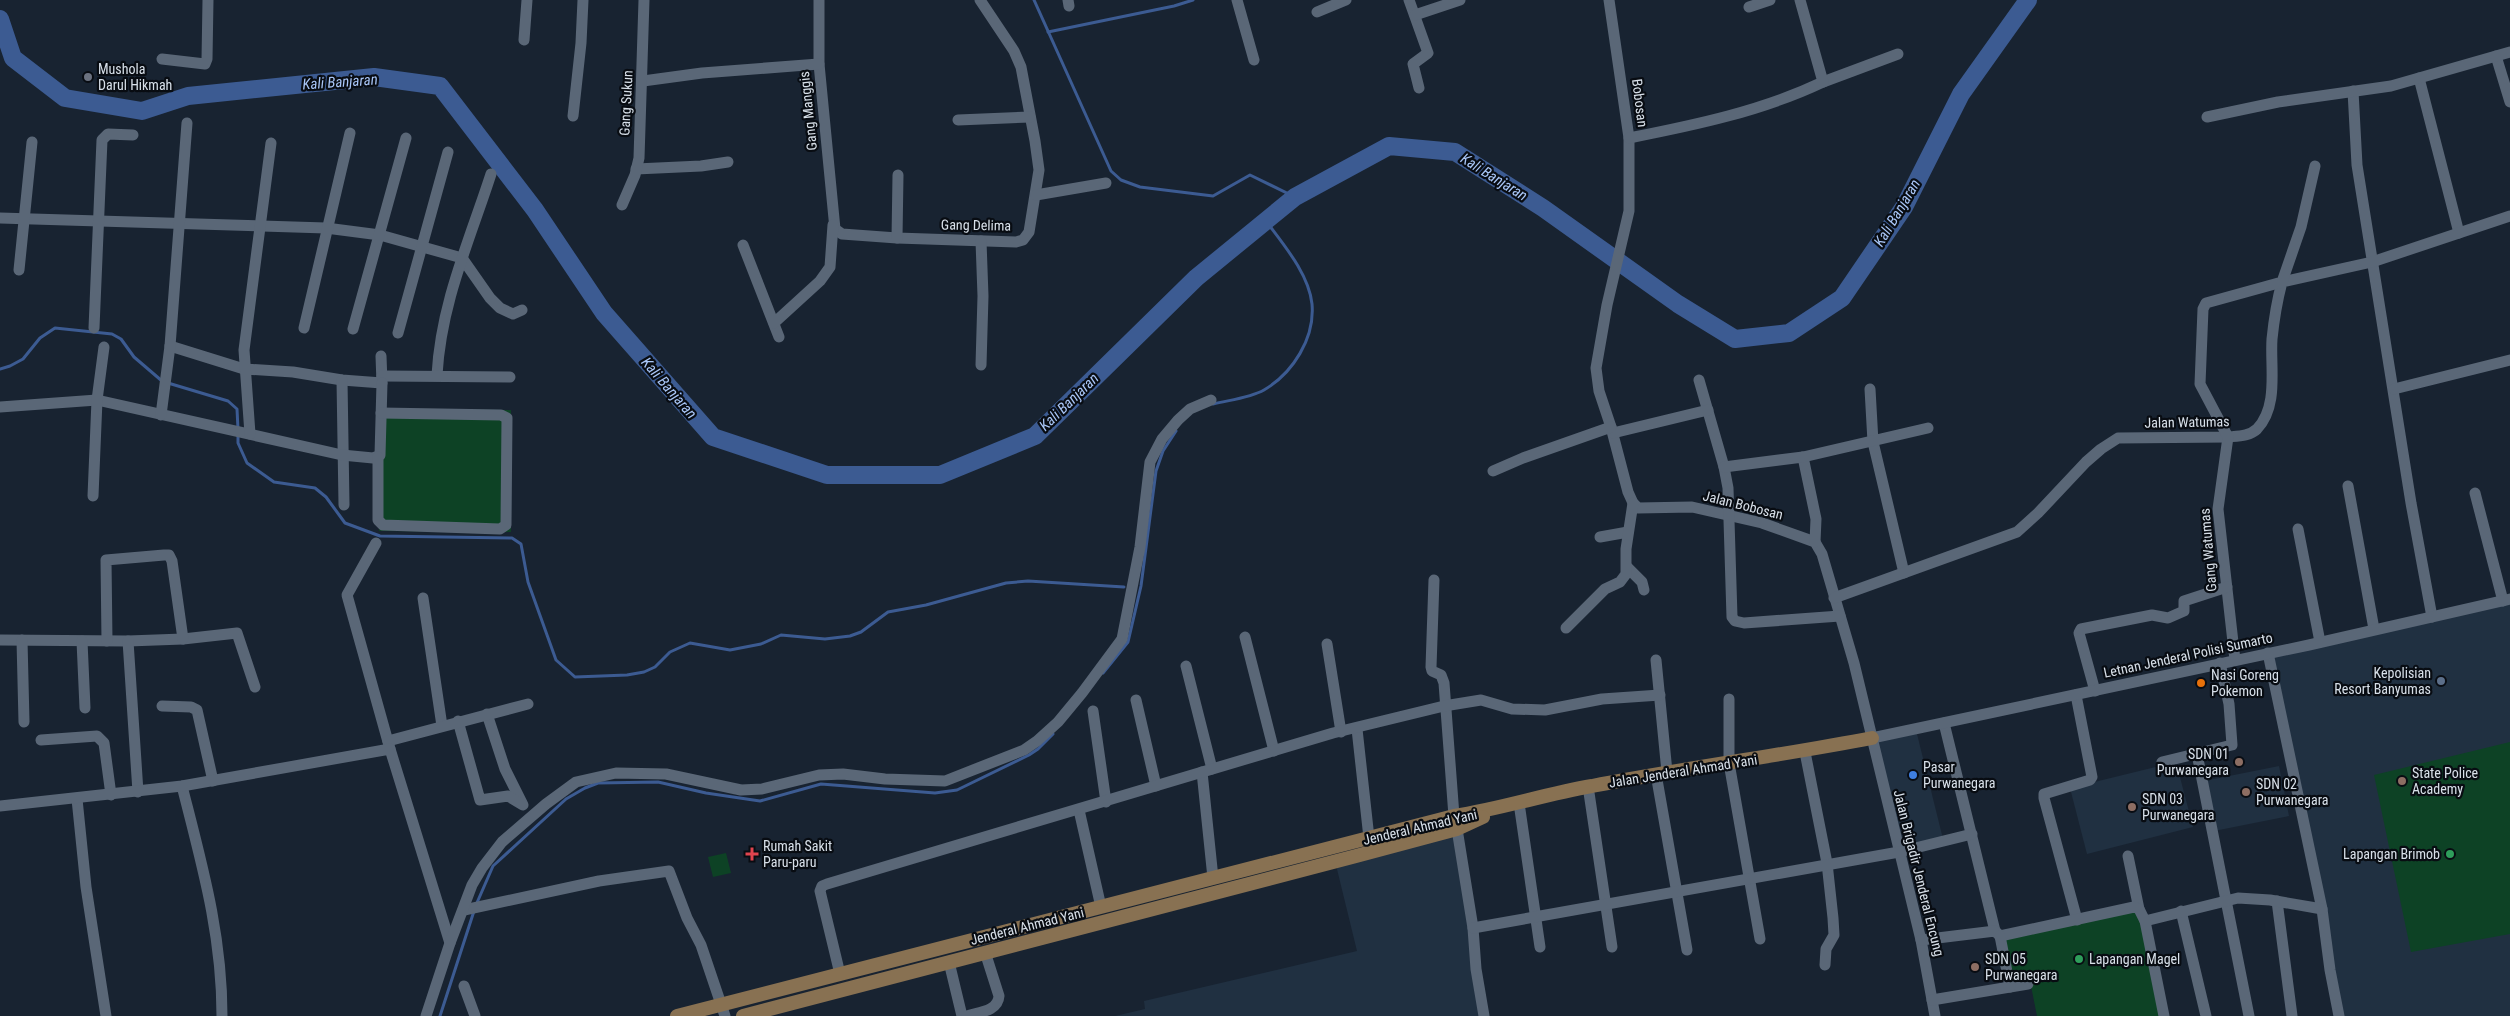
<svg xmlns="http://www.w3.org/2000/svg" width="2510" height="1016" viewBox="0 0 2510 1016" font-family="'Roboto Condensed',sans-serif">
<rect width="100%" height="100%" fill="#182331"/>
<g fill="#203041">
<path d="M2510,599V1016H2342L2268,653Z"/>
<path d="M1916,730L1943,839L1899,852L1872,738Z"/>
<path d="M2176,762L2193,827L2087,854L2070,788Z"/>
<path d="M2279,766L2289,816L2214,831L2204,781Z"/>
<path d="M1457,829L1484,1016H1115L1145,1009L1144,1001L1357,951L1335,861Z"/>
</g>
<g fill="#0d4225">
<path d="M382,409L511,410V532L379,531Z"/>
<path d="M2510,742V934L2411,952L2374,775Z"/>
<path d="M726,853L731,873L713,877L708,857Z"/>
<path d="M2112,913H2138L2162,1016H2037L2030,981L2014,983L2005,937Z"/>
</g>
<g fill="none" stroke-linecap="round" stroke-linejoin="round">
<g stroke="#3c5b92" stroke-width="3">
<path d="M1034,0L1111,171L1121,180L1140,187L1213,196L1250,175L1295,197"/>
<path d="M1048,32L1174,6L1193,0"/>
<path d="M0,369L10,366L23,359L40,338L55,328L112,334L121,339L134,357L162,381"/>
<path d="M168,383L228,401L237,409L238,429"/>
<path d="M1213,404C1229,400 1250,398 1264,390C1293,373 1315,338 1312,304C1309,274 1283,244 1266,221"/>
<path d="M238,435V443L247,463L274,482L315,488L326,497L345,523L380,536L512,538L521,544L528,582L556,660L575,677L627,675L644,672L655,667L670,652L690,643L730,650L761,644L781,635L825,639L850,636L861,632L888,612L926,605L1006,583L1028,581L1124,587"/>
<path d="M1103,673L1128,642L1141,586L1156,471L1163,451L1176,431"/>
<path d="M476,905L493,866L566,799L585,788L598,783L658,782L706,793L760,801L821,784L935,793L957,790L1029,755L1038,749L1053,734"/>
<path d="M440,1016L474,911"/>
</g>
<path stroke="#3c5b92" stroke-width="18" d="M0,19L13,58L65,98L142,111L188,96L374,77L440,86L535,210L604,313L713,437L827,475H940L1035,436L1196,278L1295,197L1389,146L1455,152L1543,208L1678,304L1735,339L1789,333L1842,298L1904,207L1961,94L2028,0"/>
<g stroke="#5a6777" stroke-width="11">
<path d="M819,0V64L835,229L842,234L897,238L1016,242L1023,240L1029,232L1039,170L1035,141L1021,67L1014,51L980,0"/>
<path d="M1068,0L1069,6"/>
<path d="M1237,0L1254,60"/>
<path d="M1409,0L1428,53L1413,64L1419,88"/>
<path d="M1609,0L1629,138V211L1607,305L1596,368L1599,391L1611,427L1628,492L1633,503L1638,508L1692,507L1762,523L1815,542L1822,554L1854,663L1921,940L1935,1016"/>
<path d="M1749,7L1770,0"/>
<path d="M1317,12L1346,0"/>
<path d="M1415,15L1460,0"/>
<path d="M524,40L527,0"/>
<path d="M2496,56L2510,102"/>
<path d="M162,59L205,64L207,59L208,0"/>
<path d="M2419,78L2459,233"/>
<path d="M643,81L702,73L819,64"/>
<path d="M1823,82L1898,54"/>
<path d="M2353,91L2357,165L2411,503L2432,617"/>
<path d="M573,116L581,43L583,0"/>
<path d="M2207,117L2278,102L2391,86L2510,52"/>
<path d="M958,120L1030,117"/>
<path d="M1629,138C1695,125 1762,111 1823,82L1800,0"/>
<path d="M636,169L701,166L728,162"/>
<path d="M1036,195L1106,183"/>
<path d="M622,205L635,175L639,158L644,0"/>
<path d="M0,218L326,228L380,235L462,258L490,298L500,308L513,314L522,310"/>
<path d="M897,238L898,175"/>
<path d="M743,245L779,337"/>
<path d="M19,270L32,142"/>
<path d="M774,323L820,281L830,267L833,225"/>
<path d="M94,328L102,140L108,134L133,135"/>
<path d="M304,328L350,133"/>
<path d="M353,329L406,138"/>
<path d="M398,333L448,152"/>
<path d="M170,346L244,369L293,372L342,380L382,383L381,356"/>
<path d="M981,365L983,296L981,241"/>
<path d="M437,375C441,303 469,242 491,174"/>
<path d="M382,376L510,377"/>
<path d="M342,380L344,505"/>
<path d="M1699,380L1724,467L1728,488L1732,617L1735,621L1744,623L1840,616"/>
<path d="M1870,389L1873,442L1904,573"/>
<path d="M2394,389L2510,360"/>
<path d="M0,407L97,400L342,455L373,458L380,455L382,383"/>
<path d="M161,415L170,346L187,123"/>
<path d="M1613,433L1708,410"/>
<path d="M250,434L244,350L271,143"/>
<path d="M378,457V520L383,525L500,529L506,525L507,418L501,415L381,413"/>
<path d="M1803,457L1816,519L1815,542"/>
<path d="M1724,467L1803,457L1928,428"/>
<path d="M1493,471L1523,458L1611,427"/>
<path d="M2348,486L2374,629"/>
<path d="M2475,493L2503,601"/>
<path d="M93,496L97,400L104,347"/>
<path d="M2298,529L2320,642"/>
<path d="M1600,537L1628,532"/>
<path d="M376,543L347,595L390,749"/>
<path d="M1627,567L1642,582L1644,590"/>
<path d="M1434,580L1431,667L1432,671L1441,675L1444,683L1454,816"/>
<path d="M423,598L442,726"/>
<path d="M1834,598L2017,532L2038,513L2086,462L2101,449L2118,438L2228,437C2238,436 2250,436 2257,429C2279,406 2270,367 2272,339C2274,319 2277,301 2282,282L2372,262L2510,216"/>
<path d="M1566,628L1605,589L1620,582L1626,574V549L1633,503"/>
<path d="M1245,637L1274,751"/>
<path d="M0,640L128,641L183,639L237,633L255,687"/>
<path d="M22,640L24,722"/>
<path d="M82,641L85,708"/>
<path d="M107,641L106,560L164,555H169L172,561L183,639"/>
<path d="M128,641L138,792"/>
<path d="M1327,644L1341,732"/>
<path d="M2268,653L2322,909L2330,970L2339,1016"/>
<path d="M1656,660L1667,772"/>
<path d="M2235,660L2218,509L2228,437L2200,384L2203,309L2206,303L2282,282L2301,227L2315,166"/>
<path d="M1186,666L1212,769"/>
<path d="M2095,691L2079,633L2081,629L2152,615L2168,618L2184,611V601L2227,587"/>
<path d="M2076,695L2092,777L2090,780L2044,794V798L2077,920"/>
<path d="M1729,699V763L1760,939"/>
<path d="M1136,700L1156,786"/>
<path d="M162,706L191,707L197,710L213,781"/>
<path d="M1093,711L1106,802"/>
<path d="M487,714L505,769L522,803"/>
<path d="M458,721L480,800L508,796L523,805"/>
<path d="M1944,723L1995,931"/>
<path d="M1357,729L1369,838"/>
<path d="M1872,738L2309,645L2510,599"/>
<path d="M41,740L97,736L104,743L111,795"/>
<path d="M388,741L528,704"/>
<path d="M1805,752L1827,863L1833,918L1834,935L1826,949L1825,965"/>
<path d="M2197,754L2249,1016"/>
<path d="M2162,762L2232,745L2229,704L2220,663"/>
<path d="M1202,772L1213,878"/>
<path d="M1656,774L1687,950"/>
<path d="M182,786C202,865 222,934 222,1016"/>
<path d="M1588,786L1612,947"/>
<path d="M77,799L86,887L106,1016"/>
<path d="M1519,803L1540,947"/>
<path d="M0,806L182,786L390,749L450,943"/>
<path d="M1079,810L1101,907"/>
<path d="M1457,829L1473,928L1476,969L1484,1016"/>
<path d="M2128,856L2139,909"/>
<path d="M2277,901L2292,1016"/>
<path d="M464,910L599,881L669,871L687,918L701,945L725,1016"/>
<path d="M2181,911L2206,1016"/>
<path d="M2145,921L2238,898L2270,900L2322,909"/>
<path d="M1473,928L1899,852L1972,834"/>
<path d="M1921,940L1995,931L2000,936L2134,907L2139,909L2145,921L2164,1016"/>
<path d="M949,962L962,1016"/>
<path d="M840,974L820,891L822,886L827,884L1333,733L1444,706L1481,700L1512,709L1545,710L1602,699L1660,695"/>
<path d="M464,986L475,1016"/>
<path d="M2010,987L2028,984"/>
<path d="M1932,1000L2010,987L2000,936"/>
<path d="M426,1016L450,943L472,885L482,868L502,842L546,804L576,782L616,773L666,774L741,790L762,789L819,775L843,774L885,779L945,781L1024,750L1037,741L1058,722L1082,693L1122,639L1140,547L1150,462L1162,439L1178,420L1190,409L1211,400"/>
<path d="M967,1016C980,1012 998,1011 999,996L985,952"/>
</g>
<g stroke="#887152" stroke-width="14">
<path d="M677,1016L1454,816C1501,809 1545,794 1592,786C1685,768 1779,756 1872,738"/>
<path d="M743,1016L1356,856L1457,829L1483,817"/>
</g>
</g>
<circle fill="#6b7280" stroke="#080c12" stroke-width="2" cx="88" cy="77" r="5"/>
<circle fill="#5c6f8a" stroke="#080c12" stroke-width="2" cx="2441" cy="681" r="5"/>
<circle fill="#e8710a" stroke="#080c12" stroke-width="2" cx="2201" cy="683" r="5"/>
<g fill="#8d6e63" stroke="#080c12" stroke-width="2">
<circle cx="2239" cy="762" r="5"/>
<circle cx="2402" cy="781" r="5"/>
<circle cx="2246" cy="792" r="5"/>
<circle cx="2132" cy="807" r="5"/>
<circle cx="1975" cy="967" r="5"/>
</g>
<circle fill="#3f7fe0" stroke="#080c12" stroke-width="2" cx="1913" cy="775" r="5"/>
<path fill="#e0444e" stroke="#080c12" stroke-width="2" d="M749.5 846.5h5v5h5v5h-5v5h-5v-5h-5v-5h5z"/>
<g fill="#2e9e5b" stroke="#080c12" stroke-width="2">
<circle cx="2450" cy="854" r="5"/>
<circle cx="2079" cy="959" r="5"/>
</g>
<g text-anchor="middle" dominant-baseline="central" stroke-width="4.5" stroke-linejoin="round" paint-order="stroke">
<g font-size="14" fill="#d8e0e9" stroke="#080c12" text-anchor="start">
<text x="98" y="69">Mushola<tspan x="98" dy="16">Darul Hikmah</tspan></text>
<text x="2431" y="673" text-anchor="end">Kepolisian<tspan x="2431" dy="16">Resort Banyumas</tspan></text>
<text x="2211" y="675">Nasi Goreng<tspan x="2211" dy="16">Pokemon</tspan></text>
<text x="2229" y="754" text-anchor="end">SDN 01<tspan x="2229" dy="16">Purwanegara</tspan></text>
<text x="1923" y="767">Pasar<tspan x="1923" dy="16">Purwanegara</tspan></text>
<text x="2412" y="773">State Police<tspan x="2412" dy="16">Academy</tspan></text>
<text x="2256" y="784">SDN 02<tspan x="2256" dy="16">Purwanegara</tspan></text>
<text x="2142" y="799">SDN 03<tspan x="2142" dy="16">Purwanegara</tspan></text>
<text x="763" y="846">Rumah Sakit<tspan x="763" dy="16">Paru-paru</tspan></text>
<text x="2440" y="854" text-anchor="end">Lapangan Brimob</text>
<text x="1985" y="959">SDN 05<tspan x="1985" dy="16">Purwanegara</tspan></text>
<text x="2089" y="959">Lapangan Magel</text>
</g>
<g font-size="14" fill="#d8e0e9" stroke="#080c12">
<text transform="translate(626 103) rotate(-87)">Gang Sukun</text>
<text transform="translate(1640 103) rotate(83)">Bobosan</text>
<text transform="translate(808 111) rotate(-96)">Gang Manggis</text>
<text transform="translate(976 225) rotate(1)">Gang Delima</text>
<text transform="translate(2187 422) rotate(-1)">Jalan Watumas</text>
<text transform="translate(1743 505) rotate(14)">Jalan Bobosan</text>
<text transform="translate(2208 550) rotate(-95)">Gang Watumas</text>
<text transform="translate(2188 655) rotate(-12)">Letnan Jenderal Polisi Sumarto</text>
<text transform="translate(1683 771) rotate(-9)">Jalan Jenderal Ahmad Yani</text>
<text transform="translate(1420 827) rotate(-13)">Jenderal Ahmad Yani</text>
<text transform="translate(1919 873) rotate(76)">Jalan Brigadir Jenderal Encung</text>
<text transform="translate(1027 926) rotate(-14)">Jenderal Ahmad Yani</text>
</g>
<g font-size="15" font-style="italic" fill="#a9c6f7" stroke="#080c12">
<text transform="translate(340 82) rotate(-4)">Kali Banjaran</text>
<text transform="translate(1494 177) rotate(32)">Kali Banjaran</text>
<text transform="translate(1897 213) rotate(-59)">Kali Banjaran</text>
<text transform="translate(669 388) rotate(49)">Kali Banjaran</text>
<text transform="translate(1069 402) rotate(-44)">Kali Banjaran</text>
</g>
</g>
</svg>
